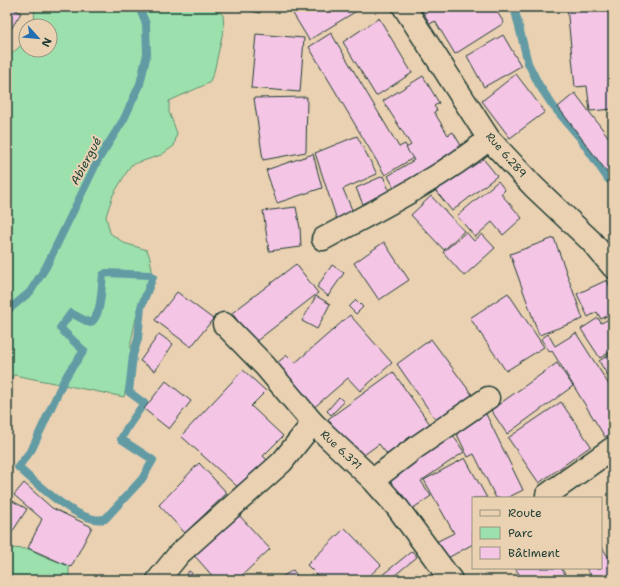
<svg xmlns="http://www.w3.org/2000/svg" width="620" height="587" viewBox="0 0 620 587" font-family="'Shantell Sans',sans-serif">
<rect width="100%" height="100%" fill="#ead1b2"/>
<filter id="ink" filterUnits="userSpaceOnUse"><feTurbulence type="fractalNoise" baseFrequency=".025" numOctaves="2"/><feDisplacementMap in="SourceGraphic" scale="8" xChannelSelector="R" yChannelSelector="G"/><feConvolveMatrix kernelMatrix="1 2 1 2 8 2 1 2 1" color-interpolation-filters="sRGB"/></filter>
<g filter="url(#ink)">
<g fill="#9ce1ad" stroke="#5e8f70">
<path d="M35,7H213L223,15L224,27L214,72L209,83L169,101V112L177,133L174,146L161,155L131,165L113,195L106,216L110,233L124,243L147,250L150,258L153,276L145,293L141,308L136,318L131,342L130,368L124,397L14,375L7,383V58L26,41V50H50V26H34Z"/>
<path d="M7,548L29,549L46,557L69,566V580H7Z"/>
</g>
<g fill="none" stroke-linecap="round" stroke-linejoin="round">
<g stroke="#629ba4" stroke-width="8">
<path d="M514,7L528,63L539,85L553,106L580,138L608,179L613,182"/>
<path d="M106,273L150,275L153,277L141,307L138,339L133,355L129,392L144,403L127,428L121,439L153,460L142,479L105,519C80,525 36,483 18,467L32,449L63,382L70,370L84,351L60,328L71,313L90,323C102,316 101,288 103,275Z"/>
<path d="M7,311L30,292L46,267L98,160L124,119L140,84L147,54L146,24L139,7"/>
</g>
</g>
<g fill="#f5c5e6" stroke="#1f3d34">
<path d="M7,7H11L21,13L7,35Z"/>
<path d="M234,7H262L260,13Z"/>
<path d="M289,7H363L309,40Z"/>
<path d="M420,7H494L504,23L455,54L435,21L430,24Z"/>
<path d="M567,7H612L613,20V109L590,111L587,86L575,87Z"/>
<path d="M379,18L412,73L376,96L343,42Z"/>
<path d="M331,33L399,147L405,144L413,158L385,175L309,47Z"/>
<path d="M256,34L304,38L300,92L251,88Z"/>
<path d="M503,35L521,66L484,87L467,56Z"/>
<path d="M516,74L545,112L510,138L482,101Z"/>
<path d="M423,76L439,103L434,106L437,110L434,112L448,135L453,132L463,149L396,191L388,176L414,160L406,148L411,145L383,101Z"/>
<path d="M575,93L613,143V180L558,107Z"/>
<path d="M307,97L306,152L263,160L254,98Z"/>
<path d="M357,136L377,174L343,189L353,212L337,220L315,153Z"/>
<path d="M477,151L497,176L452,211L432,186Z"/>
<path d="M313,154L322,188L277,203L266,170Z"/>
<path d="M383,176L392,197L365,209L356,188Z"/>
<path d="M498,181L505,190L501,194L522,218L503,235L492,222L475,237L457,216Z"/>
<path d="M431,196L464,231L444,250L411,215Z"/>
<path d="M296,207L300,228L301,247L269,251L263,211Z"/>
<path d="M466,232L474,241L482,234L495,248L464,276L443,252Z"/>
<path d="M554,238L583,319L539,335L510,254Z"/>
<path d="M384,242L409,280L379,300L354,263Z"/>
<path d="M296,264L318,293L254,343L232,313Z"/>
<path d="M332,265L344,273L328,296L317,287Z"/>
<path d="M607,280L613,293V313L601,319L597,312L588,317L577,294Z"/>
<path d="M177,292L213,319L191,347L155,320Z"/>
<path d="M508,293L544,347L506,371L470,318Z"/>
<path d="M316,296L330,304L317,329L302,321Z"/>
<path d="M356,300L363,307L356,314L349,307Z"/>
<path d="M350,315L392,363L360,391L348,378L310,411L272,367L287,355L295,363Z"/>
<path d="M613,317V350L600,358L581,329L598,318L601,323Z"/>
<path d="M576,333L613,391V432L605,437L552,351L550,352L541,339L548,334L555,346Z"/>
<path d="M159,334L173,344L155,371L140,361Z"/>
<path d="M431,339L473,396L436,420L397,364Z"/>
<path d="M613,352V384L599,361Z"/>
<path d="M557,363L573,386L507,434L491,410Z"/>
<path d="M243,370L266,391L251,406L283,436L263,456L267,460L239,488L181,436Z"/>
<path d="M393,372L432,427L390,458L379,444L357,460L328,419Z"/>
<path d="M166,381L191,401L169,429L144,409Z"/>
<path d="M339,397L344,402L331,415L327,411Z"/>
<path d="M561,402L591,446L539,483L508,438Z"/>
<path d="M483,408L523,490L507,498H496L474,454L468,457L452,424Z"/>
<path d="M450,431L464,452L421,481L431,496L406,513L382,477Z"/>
<path d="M465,458L487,498H473V544L446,559L436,542L454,533L424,480Z"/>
<path d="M199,463L227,493L185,533L159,505Z"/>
<path d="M24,483L52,508L92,527L71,567L28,548L42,519L14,495Z"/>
<path d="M7,498L27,509L7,540Z"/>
<path d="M238,514L270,549L237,580H216L193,554Z"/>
<path d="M345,528L381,565L365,580H322L307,565Z"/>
<path d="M601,546L613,564V572L602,580H594L586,568H601Z"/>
<path d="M412,551L417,557L389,580H376Z"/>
<path d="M515,568H561L569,580H523Z"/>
<path d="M293,570L300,580H277Z"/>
<path d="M189,571L200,580H182Z"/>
<path d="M416,573L421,580H407Z"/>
</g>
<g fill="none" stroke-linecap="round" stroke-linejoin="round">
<defs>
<g id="minor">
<path d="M404,7L489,139L534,187L591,241L613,267"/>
<path d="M323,239C381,208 438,180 489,139"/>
<path d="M224,324L265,366L313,423L373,480L397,507L451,580"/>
<path d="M373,480L415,448L488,398"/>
<path d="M547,495L613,448"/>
<path d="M158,580L179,554L282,462L313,423"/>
</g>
</defs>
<use href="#minor" stroke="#1f3d34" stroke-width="25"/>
<use href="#minor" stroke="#ead1b2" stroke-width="22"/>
</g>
</g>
<g text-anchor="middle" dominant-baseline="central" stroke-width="4" stroke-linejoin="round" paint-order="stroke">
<g font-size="11" fill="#1f3d34" stroke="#ead1b2">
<text transform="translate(506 155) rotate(49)">Rue 6.289</text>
<text transform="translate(341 450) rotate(43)">Rue 6.371</text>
</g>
<g font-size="12" font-style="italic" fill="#25453d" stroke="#ead1b2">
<text transform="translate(86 161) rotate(-62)">Abiergué</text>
</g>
</g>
<rect width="620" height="587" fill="none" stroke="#ead1b2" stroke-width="24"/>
<rect x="12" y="12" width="596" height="563" fill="none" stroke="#1f3d34" stroke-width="1.5" filter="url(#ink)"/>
<rect x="472" y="497" width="130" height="72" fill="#ead1b2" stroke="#999680"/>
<rect x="480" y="510" width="20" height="6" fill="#ead1b2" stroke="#999680"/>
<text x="508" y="517" font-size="12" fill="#1f3d34">Route</text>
<rect x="480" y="527" width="20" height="12" fill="#9ce1ad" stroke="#999680"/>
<text x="508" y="537" font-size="12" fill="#1f3d34">Parc</text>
<rect x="480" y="547" width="20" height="12" fill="#f5c5e6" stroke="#999680"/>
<text x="508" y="557" font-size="12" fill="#1f3d34">Bâtiment</text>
<g transform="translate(38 38) rotate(117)"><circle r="19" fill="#ead1b2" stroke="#999680"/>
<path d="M0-3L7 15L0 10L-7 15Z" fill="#1f6fb2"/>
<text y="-6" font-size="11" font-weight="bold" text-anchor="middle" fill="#1f3d34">N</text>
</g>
</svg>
